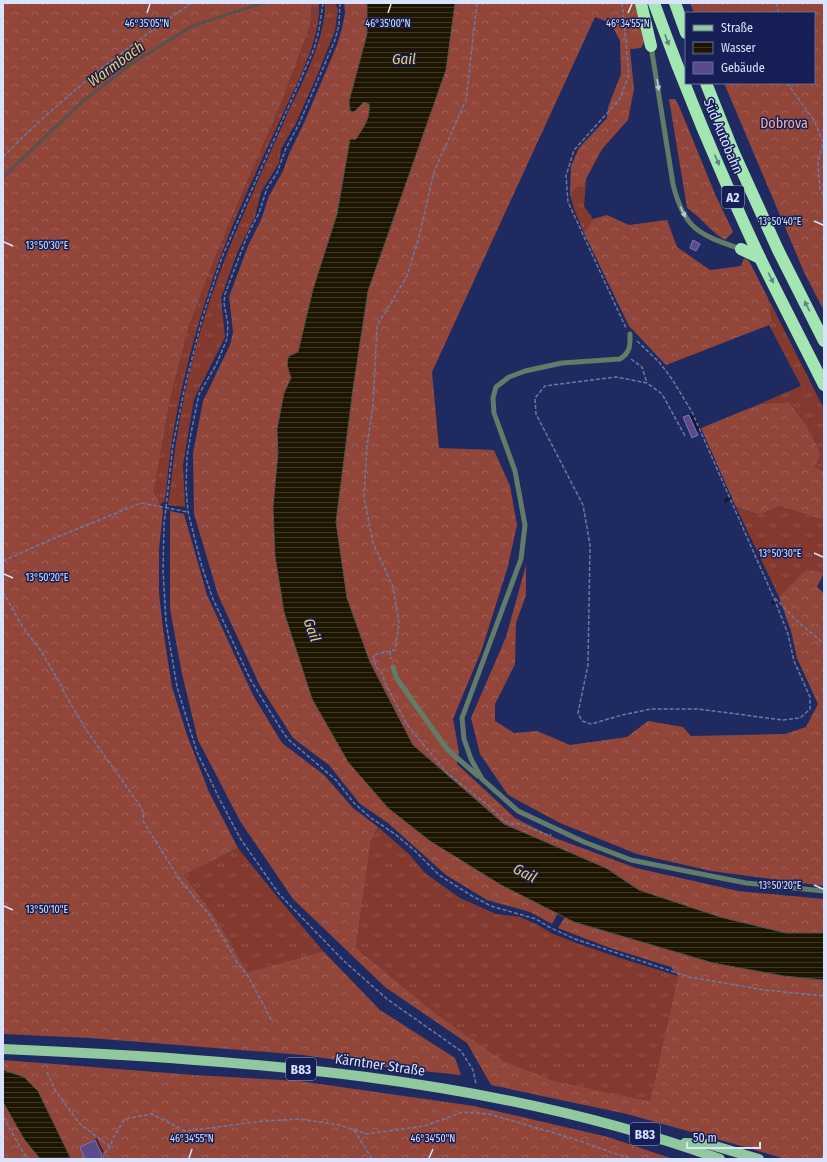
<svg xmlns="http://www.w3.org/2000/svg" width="827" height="1162" viewBox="0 0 827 1162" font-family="'Fira Sans Condensed',sans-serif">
<defs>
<pattern id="grass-tufts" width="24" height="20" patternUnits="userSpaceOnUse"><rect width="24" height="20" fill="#83392e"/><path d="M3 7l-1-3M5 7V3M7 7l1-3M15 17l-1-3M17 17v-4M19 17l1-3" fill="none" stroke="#94554d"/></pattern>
<pattern id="forest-crowns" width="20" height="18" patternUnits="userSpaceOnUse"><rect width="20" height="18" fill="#914639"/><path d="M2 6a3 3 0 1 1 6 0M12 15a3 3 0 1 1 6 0" fill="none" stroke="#a06057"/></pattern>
<pattern id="water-rules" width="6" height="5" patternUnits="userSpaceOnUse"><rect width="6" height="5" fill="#1d1500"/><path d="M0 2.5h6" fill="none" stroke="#3d3726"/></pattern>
</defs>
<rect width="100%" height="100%" fill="#1f2a61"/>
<g fill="url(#grass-tufts)">
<path d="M312,3H319C321,40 298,80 283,114C261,161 238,209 220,258C201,311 185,367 175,423C170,449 168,476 165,501L160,504L154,491L170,400L188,329L214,260L284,96L311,23Z"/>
<path d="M325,3H335L338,9L335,31L317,76L296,123L281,149L279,163L261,192L255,217L237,253L221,298L225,337L194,399L183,465L185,507L168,505C172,478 174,452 179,425C189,364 207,303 230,246C248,203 267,160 286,117C301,85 326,39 325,3Z"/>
<path d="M586,182L584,206L593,219L584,233L574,209L570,194L575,189Z"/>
<path d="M768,298L824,409V471L815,467L821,452L807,426L789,402L760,404L801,386L769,325L772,321Z"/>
<path d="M779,506L824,520V573L806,569L779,597L736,507L760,515Z"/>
<path d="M378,827L410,855L425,873L460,898L496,914L520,917L538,925L551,933L576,943L617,957L678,976L650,1101L555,1081L502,1060L438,1015L356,948L371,841Z"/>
<path d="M238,848L274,893L323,951L248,972L213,914L184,875Z"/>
</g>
<g fill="url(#forest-crowns)">
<path d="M3,3H312L311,23L284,96L214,260L188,329L170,400L154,491L163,511L159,550V593L163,629L172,687L187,735L209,792L238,848L184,875L213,914L248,972L323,951L380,1010L455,1058L461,1075L393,1068L303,1055L90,1038L3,1034Z"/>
<path d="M344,3H367V34L349,101L361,104L364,102L369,104C371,118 363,128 356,139H350L337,214L313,289L298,353L289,356L287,364L291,378L284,393L277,429L278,453L273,507L275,556L284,612L312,699L388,808L430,841L501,885L558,913L552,924L530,912L487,900L446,875L388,823L360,804L329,765L293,738L260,686L218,595L194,514L193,453L203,401L230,345L233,332L229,297L248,246L261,220L269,196L283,171L289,154L304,123L337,45L342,28L345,13Z"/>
<path d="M455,3H637L644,42L641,48L630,49L634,89L628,120L602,149L586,179V182L575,189L570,194L571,166L579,148L607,118L608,107L621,74L620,41L611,23L595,17L432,372L439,448L494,450L510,486L517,525L508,566L482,649L453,719L459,752L457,764L515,818L555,838L636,868L738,891L824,899V933H786L720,917L639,890L606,868L504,824L413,745L370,663L347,598L336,522L353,389L368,291L446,70Z"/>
<path d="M690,3H824V311L804,272L724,83H814V13H694Z"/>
<path d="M669,99H675L679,106L715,194L733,232L725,240C711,232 702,218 687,208Z"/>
<path d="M607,215L629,225L667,220L677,247L710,270L741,266L744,258L749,261L768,298L772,321L769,325L666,365L629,326L584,233L593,219Z"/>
<path d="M789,402L807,426L821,453L815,467L824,471V520L779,506L760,515L736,507L701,428L760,404Z"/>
<path d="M170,511L184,514L207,595L253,695L282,743L324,775L353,808L378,827L371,841L356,948L438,1015L502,1060L555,1081L650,1101L678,976L671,967L610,948L558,928L565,917L574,922L713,963L784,976L824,980V1159H785L745,1147L627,1114L491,1085L467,1043L385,987L293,899L240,821L198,740L182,674L170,609Z"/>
<path d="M526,565V595L516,623L515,664L495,704V721L514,733L537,731L570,745L627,737L648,721L683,727L691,736L785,734L806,727L818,704L797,658L791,631L779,597L806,569L824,573L817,587L824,593V886L711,871L637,854L560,823L508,795L480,754L471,718L506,637Z"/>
<path d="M3,1060L194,1075L299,1081L474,1106L608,1137L673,1159H71L38,1091L24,1077L3,1070Z"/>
<path d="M3,1102L24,1139L40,1159H3Z"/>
</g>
<g fill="url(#water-rules)" stroke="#55524c">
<path d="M367,3H455L446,70L368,291L353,389L336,522L347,598L370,662L413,745L504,824L606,868L639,890L720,917L786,933H824V980L784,976L713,963L574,922L501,885L430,841L388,808L348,762L312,699L284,612L275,556L273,507L278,453L277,429L284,393L291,378C289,371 285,364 289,356L298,352L313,289L337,214L350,139H356C363,128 371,118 369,104L364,102L354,112L350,111L349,101L367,34Z"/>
<path d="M3,1070L24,1077L38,1091L71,1159H40L24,1139L3,1102Z"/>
</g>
<g fill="#0007">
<path d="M693,412L701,430L693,436L684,418Z"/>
<path d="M730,495L732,498L725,503L724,500Z"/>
<path d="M777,598L778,600L773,605L771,602Z"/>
<path d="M97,1138L104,1152L102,1153L105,1158L103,1159H86L81,1147Z"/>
</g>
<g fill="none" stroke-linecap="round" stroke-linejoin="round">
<path stroke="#55524c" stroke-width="3" d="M3,177L82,102L131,64L192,26L263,3"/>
</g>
<g fill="#594c8e" stroke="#8176b7">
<path d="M693,240L700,244L696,251L690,248Z"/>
<path d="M689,415L698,435L692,438L683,417Z"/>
<path d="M95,1140L102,1155L101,1156L102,1159H85L80,1147Z"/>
</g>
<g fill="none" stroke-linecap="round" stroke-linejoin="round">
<g stroke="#6e78a3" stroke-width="1.5" stroke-dasharray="4 2" stroke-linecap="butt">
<path d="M323,3L319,30L314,49L222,257L202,319L185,386L173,445L164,525L163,570L166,622L177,687L197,752L219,798L240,838L279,894L344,961L387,999L461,1051L473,1070L476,1084"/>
<path d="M340,3L339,24L335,40L299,124L286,148L277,173L267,188L259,213L248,234L225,294L224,303L228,325L227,339L216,365L199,394L191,433L187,457L186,487L188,512L202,567L213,599L250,679L284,734L289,740L336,780L354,803L371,818L395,834L414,850L439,875L472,896L491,906L536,919L549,927L575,939L689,977L765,990L824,996"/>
<path d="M477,3L466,100L434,172L419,237L407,276L377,326L373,406L367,446L364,497L373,543L393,587L399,623L395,650L373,655L376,667L382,673L385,683L408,726L447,773L490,807L504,821L512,824H520L550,836L551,834"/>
<path d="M622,3L629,75L619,100L574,150L566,176L568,202L626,328"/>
<path d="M777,3L778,13"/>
<path d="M787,83L814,120L823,142L818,164L820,189L824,197"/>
<path d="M3,157C60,99 124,48 192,3"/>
<path d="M637,341L659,362L672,379L692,412L776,603L788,634L794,661L810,697V709L800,718L783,720L698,709H651L622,715L591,724L582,721L578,713L588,665L590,545L583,505L536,414L535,398L545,386L616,377L647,383L662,394L685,436"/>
<path d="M631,359L642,367L647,383"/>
<path d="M3,561L50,540L141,503L188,512"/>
<path d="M3,592L22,626L41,651L60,683L65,694L87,731L141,807L144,814L143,821L180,880L211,917L238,964L248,976L272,1021"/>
<path d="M775,598L796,620L824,644"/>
<path d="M390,651L391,659"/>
<path d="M47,1072L55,1090L79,1123L110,1147"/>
<path d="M3,1117L27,1159"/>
<path d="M354,1130L372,1159"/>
<path d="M104,1159L103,1155L110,1147L113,1138L125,1119L152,1114L185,1131L264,1121L300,1119L339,1125L367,1134L424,1126L463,1112L489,1114L568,1137L631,1159"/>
</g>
<g stroke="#627c67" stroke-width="5">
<path d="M651,46L673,184C684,230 700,235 741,249"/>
<path d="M630,334C630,345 631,352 620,359L562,363L525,371L509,377L496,387L493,398L494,413L515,471L525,525L521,559L462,718L464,739L471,759L482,779L518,811L584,842L631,860L746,883L824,891"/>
<path d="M393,667L397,679L447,749L478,776"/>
</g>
<g stroke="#91c89d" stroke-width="10">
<path d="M3,1049C245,1060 491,1076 720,1159"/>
<path d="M685,1143L708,1144L759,1159"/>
</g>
<g stroke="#a3e6b2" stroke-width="12">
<path d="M641,3L651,46"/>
<path d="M654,3C685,89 721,175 760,258C781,301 803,343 824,385"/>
<path d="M675,3L686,33"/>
<path d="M706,83L733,151L778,250L824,341"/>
<path d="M741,249L760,258"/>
</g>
</g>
<defs><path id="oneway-solid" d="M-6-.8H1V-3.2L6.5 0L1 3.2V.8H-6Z"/></defs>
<g fill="#5c8284">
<use href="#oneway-solid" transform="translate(667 40) rotate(70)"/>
<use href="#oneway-solid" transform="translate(717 160) rotate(66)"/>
<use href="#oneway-solid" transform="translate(771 278) rotate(63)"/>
<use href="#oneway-solid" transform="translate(807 306) rotate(-117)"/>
</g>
<g fill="#bbc8d8">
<use href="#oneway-solid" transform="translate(658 85) rotate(81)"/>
<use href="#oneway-solid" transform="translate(683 212) rotate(64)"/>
</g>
<path fill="none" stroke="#d9e2fe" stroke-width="1.5" d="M147,13L150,4M388,13L391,4M628,13L632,4M814,221L823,225M4,242L13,246M814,553L823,557M4,574L13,578M814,885L823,889M4,906L13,910M189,1158L192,1149M429,1158L433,1149"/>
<g text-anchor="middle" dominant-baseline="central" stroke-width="3" stroke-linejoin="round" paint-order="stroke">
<g fill="#161f55" stroke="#9ea8cb" stroke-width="1">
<rect x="722" y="186" width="22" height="22" rx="3"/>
<rect x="286" y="1058" width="30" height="22" rx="3"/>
<rect x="630" y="1123" width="30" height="22" rx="3"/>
</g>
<g font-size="13" font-weight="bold" fill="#d9e2fe">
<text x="733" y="197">A2</text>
<text x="301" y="1069">B83</text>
<text x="645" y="1134">B83</text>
</g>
<g font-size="14" fill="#f2b0a3" stroke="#161f55">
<text x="784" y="123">Dobrova</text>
</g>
<g font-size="14" fill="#d9e2fe" stroke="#161f55">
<text transform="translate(723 136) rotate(67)">Süd Autobahn</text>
<text transform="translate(380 1065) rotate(8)">Kärntner Straße</text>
</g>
<g font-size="15" font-style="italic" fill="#f3ce60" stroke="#161f55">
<text x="404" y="59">Gail</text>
<text transform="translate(116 64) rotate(-36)">Warmbach</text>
<text transform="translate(312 630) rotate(70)">Gail</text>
<text transform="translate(525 873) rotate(27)">Gail</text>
</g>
</g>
<g font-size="10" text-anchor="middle" fill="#d9e2fe" stroke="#161f55" stroke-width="3" stroke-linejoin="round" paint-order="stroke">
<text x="147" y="27">46°35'05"N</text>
<text x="388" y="27">46°35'00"N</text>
<text x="628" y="27">46°34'55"N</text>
<text x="780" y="225">13°50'40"E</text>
<text x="47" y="249">13°50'30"E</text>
<text x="780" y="557">13°50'30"E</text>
<text x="47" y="581">13°50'20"E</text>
<text x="780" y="889">13°50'20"E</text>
<text x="47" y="913">13°50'10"E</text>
<text x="192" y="1142">46°34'55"N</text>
<text x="433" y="1142">46°34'50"N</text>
</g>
<rect width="827" height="1162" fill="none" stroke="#d9e2fe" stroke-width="8"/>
<rect x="685" y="12" width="130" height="72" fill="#161f55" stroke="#646d99"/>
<rect x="693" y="25" width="20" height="6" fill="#91c89d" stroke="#646d99"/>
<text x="721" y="32" font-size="12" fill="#d9e2fe">Straße</text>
<rect x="693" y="42" width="20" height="12" fill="url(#water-rules)" stroke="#646d99"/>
<text x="721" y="52" font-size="12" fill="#d9e2fe">Wasser</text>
<rect x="693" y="62" width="20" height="12" fill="#594c8e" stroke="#646d99"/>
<text x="721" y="72" font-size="12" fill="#d9e2fe">Gebäude</text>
<path d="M687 1142v6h73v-6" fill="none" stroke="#d9e2fe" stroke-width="2"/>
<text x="693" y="1142" font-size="12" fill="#d9e2fe" stroke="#161f55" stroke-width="3" paint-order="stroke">50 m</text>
</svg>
